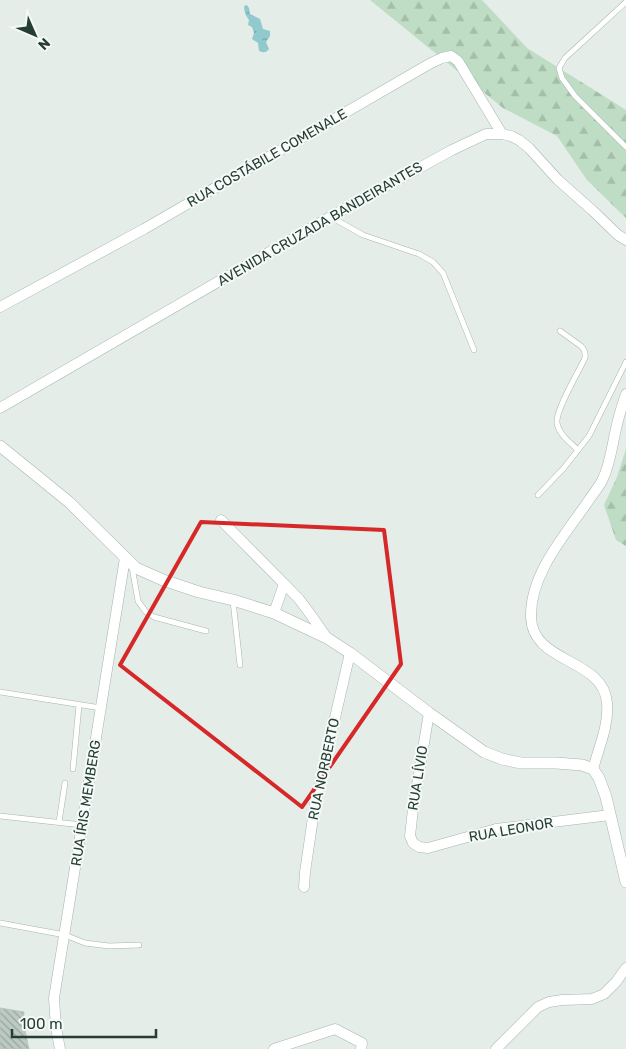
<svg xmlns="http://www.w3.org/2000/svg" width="626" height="1049" viewBox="0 0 626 1049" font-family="Rubik,sans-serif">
<defs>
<pattern id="forest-firs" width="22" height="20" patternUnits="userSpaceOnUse" patternTransform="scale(1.25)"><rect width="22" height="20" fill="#bfdcc4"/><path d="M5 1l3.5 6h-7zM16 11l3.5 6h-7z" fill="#a4bea9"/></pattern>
<pattern id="water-ripples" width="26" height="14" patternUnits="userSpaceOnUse" patternTransform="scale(1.25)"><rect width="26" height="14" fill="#90cace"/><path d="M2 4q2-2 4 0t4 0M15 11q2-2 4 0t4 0" fill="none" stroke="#75a5a8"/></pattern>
<pattern id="building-back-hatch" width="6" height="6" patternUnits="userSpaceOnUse" patternTransform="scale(1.25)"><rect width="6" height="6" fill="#bdcac4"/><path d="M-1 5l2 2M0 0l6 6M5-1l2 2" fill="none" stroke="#99a5a0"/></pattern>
</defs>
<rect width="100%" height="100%" fill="#e4ede8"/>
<g fill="url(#forest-firs)">
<path d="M370,0H482L527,48L626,110V218L587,180L557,136L503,108Z"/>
<path d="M626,449V546L616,540L604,505L617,477Z"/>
</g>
<path fill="url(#water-ripples)" d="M247,5L249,8L250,14L260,19L263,29L270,31V36L266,42L269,49C266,53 264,53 259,51L258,43L252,39L254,33L252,27L248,25L249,20C246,16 244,12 244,6Z"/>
<path fill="url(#building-back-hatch)" stroke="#b7c6be" d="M0,1008L24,1012L23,1022L29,1049H0Z"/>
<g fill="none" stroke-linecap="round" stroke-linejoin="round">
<defs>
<g id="service">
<path d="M626,2L565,58L559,68L562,78L575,96L626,147"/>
<path d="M331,217L363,235L419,254L433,262L443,273L474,350"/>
<path d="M560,331L581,346C584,349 586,353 585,358C579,371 555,411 557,423C559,435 570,442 578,450"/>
<path d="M538,495L563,469L589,436L626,362"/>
<path d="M132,567L138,601L146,612L154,617L206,631"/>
<path d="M233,601L240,665"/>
<path d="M0,692L101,708"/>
<path d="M73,769L79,705"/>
<path d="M0,816L82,825"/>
<path d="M59,822L65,783"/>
<path d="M0,923L65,935L85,943L109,946L139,945"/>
</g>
<g id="minor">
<path d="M0,307L144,229L431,63L442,58L451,56L458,61L502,134"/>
<path d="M0,408L330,217L452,150L486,134H502L511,136L519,140L529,148L558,180L592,210L618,235L626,240"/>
<path d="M221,520L299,599L308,611L327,638"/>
<path d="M274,613L284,584"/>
<path d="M429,713L413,809L410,836L413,843L419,847L428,848L496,829L610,815"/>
<path d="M593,769C599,747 609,725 607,703C604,658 532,664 531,617C530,573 566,534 589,500C593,494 598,488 602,481C609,467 611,453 614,438C617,423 621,408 626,394"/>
<path d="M304,887L305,872L315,804L350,653"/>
<path d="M60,1049L56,1028L54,998L125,558"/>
<path d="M274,1049L335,1029L362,1043L361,1049"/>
<path d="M496,1049L538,1007L549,1002L562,1000L592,999L604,994L616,982L626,968"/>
</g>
<path id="tertiary" d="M0,446L69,502L136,568L163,580L199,592L233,600L274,613L327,638L350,653L429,713L484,752L502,759L521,763H556L582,765L593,769L599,778L606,797L626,882"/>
</defs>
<use href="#service" stroke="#a7b5ae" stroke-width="6"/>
<use href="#minor" stroke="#a7b5ae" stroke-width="11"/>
<use href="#tertiary" stroke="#a7b5ae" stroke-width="12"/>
<use href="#service" stroke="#fff" stroke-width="5"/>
<use href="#minor" stroke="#fff" stroke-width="10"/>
<use href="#tertiary" stroke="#fff" stroke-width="11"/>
</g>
<path fill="none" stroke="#d62828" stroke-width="4" stroke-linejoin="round" d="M201,522L384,530L401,664L302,807L120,665Z"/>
<g text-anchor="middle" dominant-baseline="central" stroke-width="4" stroke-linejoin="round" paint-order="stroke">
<g font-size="14" fill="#253e34" stroke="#f5f9f7">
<text transform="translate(267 158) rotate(-30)">RUA COSTÁBILE COMENALE</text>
<text transform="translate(320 224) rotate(-30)">AVENIDA CRUZADA BANDEIRANTES</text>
<text transform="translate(324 769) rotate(-78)">RUA NORBERTO</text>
<text transform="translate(418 778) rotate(-81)">RUA LÍVIO</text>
<text transform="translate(86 803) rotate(-81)">RUA ÍRIS MEMBERG</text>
<text transform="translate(511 830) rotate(-10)">RUA LEONOR</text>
</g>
</g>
<g transform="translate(35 35) rotate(135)" stroke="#f5f9f7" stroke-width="4" paint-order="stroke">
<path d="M0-4L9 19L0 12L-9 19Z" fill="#253e34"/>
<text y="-8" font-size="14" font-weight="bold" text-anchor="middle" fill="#253e34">N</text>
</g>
<path d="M12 1029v8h144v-8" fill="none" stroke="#253e34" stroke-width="2.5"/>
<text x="20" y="1029" font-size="15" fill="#253e34" stroke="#f5f9f7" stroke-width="4" paint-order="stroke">100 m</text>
</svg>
